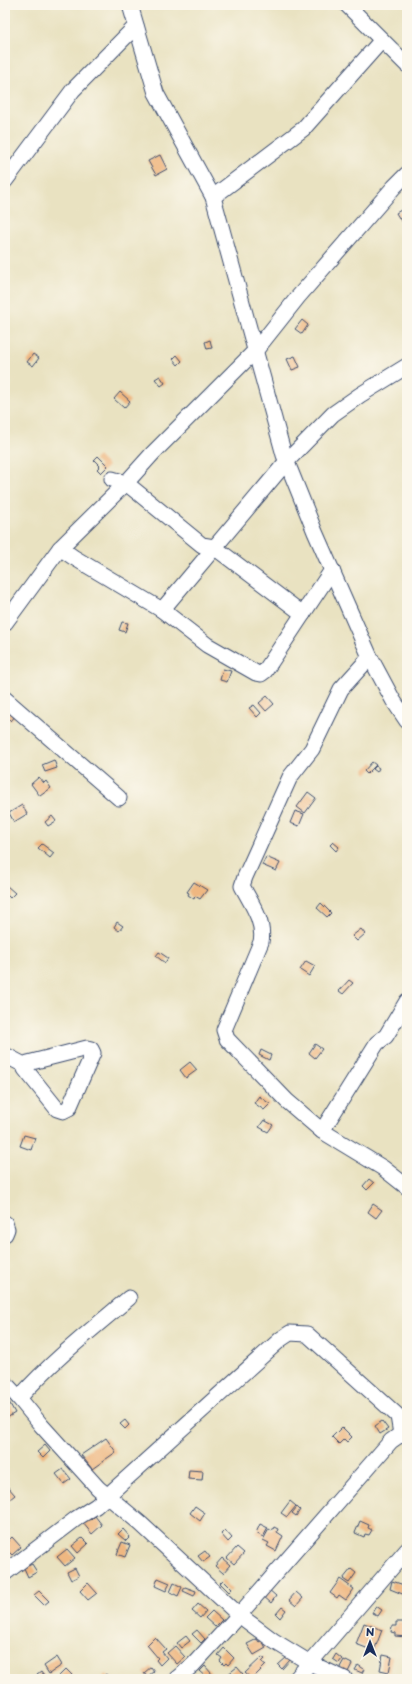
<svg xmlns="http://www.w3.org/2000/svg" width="412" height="1684" viewBox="0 0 412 1684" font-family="'Playpen Sans',sans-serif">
<rect width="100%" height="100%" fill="#fbf7ec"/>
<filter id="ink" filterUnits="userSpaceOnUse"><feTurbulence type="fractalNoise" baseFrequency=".025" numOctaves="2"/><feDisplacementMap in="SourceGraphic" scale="8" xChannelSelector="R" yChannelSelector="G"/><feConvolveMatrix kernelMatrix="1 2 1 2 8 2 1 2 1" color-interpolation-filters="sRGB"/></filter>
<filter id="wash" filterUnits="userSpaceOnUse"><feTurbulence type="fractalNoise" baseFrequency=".012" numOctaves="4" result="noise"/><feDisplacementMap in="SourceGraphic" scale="16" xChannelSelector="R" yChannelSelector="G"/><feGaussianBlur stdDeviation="0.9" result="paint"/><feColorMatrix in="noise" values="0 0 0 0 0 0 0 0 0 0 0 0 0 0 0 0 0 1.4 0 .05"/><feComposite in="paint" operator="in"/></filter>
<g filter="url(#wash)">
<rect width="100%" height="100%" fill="#e9e2c1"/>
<g id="blocks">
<g fill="#efb781">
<path d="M160,155L167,169L156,175L148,161Z"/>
<path d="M401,210L406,218L401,221L396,213Z"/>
<path d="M302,320L308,325L302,334L295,329Z"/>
<path d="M210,340L212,348L207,349L205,342Z"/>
<path d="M33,354L39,358L33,366L27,362Z"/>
<path d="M177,355L182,361L178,365L173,359Z"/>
<path d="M295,356L300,367L292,370L287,359Z"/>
<path d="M160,376L165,383L161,386L155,379Z"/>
<path d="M120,392L130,401L124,408L114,399Z"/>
<path d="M98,456L108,466L101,473L97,469L100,466L94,460Z"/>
<path d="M122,622L128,623L125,632L119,630Z"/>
<path d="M223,669L231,671L227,682L220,680Z"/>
<path d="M267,696L274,704L266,711L259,703Z"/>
<path d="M254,705L261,713L257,717L249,708Z"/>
<path d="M5,708L16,715L11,721L5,715Z"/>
<path d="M54,760L57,768L45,772L42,765Z"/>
<path d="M372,762L376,765L367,774L364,771Z"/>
<path d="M376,766L379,768L377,772L373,769Z"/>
<path d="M39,777L44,783L46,781L51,788L40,796L31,784Z"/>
<path d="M308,792L316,798L305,813L297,807Z"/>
<path d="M22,805L27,814L14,822L9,813Z"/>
<path d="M295,811L304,814L299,826L290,823Z"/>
<path d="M52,816L56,821L48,826L45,822Z"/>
<path d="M333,842L339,847L336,851L330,845Z"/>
<path d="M42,844L54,853L50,858L38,848Z"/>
<path d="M266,857L280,863L276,871L262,865Z"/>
<path d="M194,882L207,890L200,899L195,896L194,899L188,895L189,893L187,892Z"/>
<path d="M7,886L15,893L10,898L5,893V888Z"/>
<path d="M321,903L331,913L327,917L317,908Z"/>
<path d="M117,922L123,926L119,931L114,927Z"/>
<path d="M361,929L365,934L357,941L352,936Z"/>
<path d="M159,952L168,958L165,963L156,956Z"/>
<path d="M306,961L315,966L309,976L300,970Z"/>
<path d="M349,980L353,983L343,994L339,991Z"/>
<path d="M315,1044L322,1049L315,1058L309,1053Z"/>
<path d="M261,1050L271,1055L269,1060L259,1055Z"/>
<path d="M190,1062L197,1070L186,1078L180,1070Z"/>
<path d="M259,1096L270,1104L264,1110L254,1103Z"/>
<path d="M264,1120L273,1125L268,1132L259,1127Z"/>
<path d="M24,1135L35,1138L31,1150L20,1146Z"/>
<path d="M369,1179L374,1183L367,1190L363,1186Z"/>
<path d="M373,1204L382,1210L376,1218L368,1212Z"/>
<path d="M9,1402L15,1413L5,1419V1405Z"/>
<path d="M125,1420L129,1425L125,1429L120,1424Z"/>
<path d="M382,1421L388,1429L380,1434L375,1426Z"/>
<path d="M342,1427L352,1437L347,1442L344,1439L339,1444L332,1437Z"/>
<path d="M106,1438L116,1452L92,1469L81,1455Z"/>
<path d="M45,1445L50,1451L43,1458L37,1452Z"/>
<path d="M63,1469L71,1479L64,1484L56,1474Z"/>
<path d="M189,1470L203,1471L202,1480L188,1479Z"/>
<path d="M8,1487L15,1495L5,1503V1490Z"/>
<path d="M290,1501L296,1506L287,1517L281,1513Z"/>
<path d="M195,1506L205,1513L200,1521L190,1513Z"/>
<path d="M297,1507L300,1510L296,1516L292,1513Z"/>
<path d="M95,1516L102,1525L92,1534L83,1523L89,1517L91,1520Z"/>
<path d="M360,1521L369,1525L368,1528L372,1530L369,1535L365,1534L364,1537L355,1533Z"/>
<path d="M260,1524L268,1528L263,1537L256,1533Z"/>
<path d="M274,1527L278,1529L277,1532L283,1536L276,1551L267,1546L269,1543L263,1540L269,1529L272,1531Z"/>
<path d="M123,1529L130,1537L126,1541L118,1534Z"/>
<path d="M225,1530L232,1538L228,1542L221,1534Z"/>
<path d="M12,1537L21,1547L12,1555L5,1548V1544Z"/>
<path d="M82,1538L88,1544L78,1553L72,1546Z"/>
<path d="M122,1542L130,1545L125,1557L117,1554Z"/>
<path d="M237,1547L244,1553L234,1564L227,1558Z"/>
<path d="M67,1549L75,1558L65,1566L57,1557Z"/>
<path d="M205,1551L210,1557L203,1562L198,1556Z"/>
<path d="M222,1558L230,1565L223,1573L215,1566Z"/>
<path d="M32,1564L37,1572L28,1577L24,1568Z"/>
<path d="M75,1568L79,1576L71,1580L67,1572Z"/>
<path d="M351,1569L356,1573L349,1583L343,1579Z"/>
<path d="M158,1578L170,1583L166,1591L155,1586Z"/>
<path d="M340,1579L354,1589L346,1600L339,1595L337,1598L330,1593Z"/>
<path d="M223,1580L232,1589L229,1592L220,1583Z"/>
<path d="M392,1581L407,1586L405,1595L390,1589Z"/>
<path d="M88,1583L97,1593L88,1600L80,1591Z"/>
<path d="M174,1583L182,1587L178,1596L170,1592Z"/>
<path d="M185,1587L196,1591L194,1596L183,1591Z"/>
<path d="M268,1589L276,1596L271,1603L263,1596Z"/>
<path d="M39,1591L49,1601L44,1605L34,1595Z"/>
<path d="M296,1592L303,1598L296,1606L289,1600Z"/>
<path d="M198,1604L206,1611L200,1618L192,1611Z"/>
<path d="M376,1606L382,1610L378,1616L372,1613Z"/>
<path d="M282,1607L286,1610L280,1618L276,1614Z"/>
<path d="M212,1611L222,1620L215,1627L205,1618Z"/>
<path d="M396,1622H407V1637L395,1636V1633L391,1632L392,1626H396Z"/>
<path d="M364,1623L382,1630L374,1651L356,1644Z"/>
<path d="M197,1630L205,1639L201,1643L192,1634Z"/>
<path d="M186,1636L190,1641L181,1648L177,1643Z"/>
<path d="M155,1637L166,1649L162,1652L167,1658L160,1665L156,1660L158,1658L147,1645Z"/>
<path d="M257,1639L259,1642L262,1640L266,1648L254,1655L247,1644Z"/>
<path d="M175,1646L185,1657L177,1664L167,1653Z"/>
<path d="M224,1648L234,1658L228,1665L226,1663L224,1665L220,1661L222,1658L218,1655Z"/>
<path d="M336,1654L342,1659L339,1663L333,1659Z"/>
<path d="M383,1655L392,1657L389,1672L380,1670Z"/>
<path d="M57,1657L62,1665L49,1674L44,1666Z"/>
<path d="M262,1657L265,1659L262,1662L266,1665L252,1679L245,1673Z"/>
<path d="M287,1657L290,1660L282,1669L278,1665Z"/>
<path d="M344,1660L352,1664L346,1676L339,1669Z"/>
<path d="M358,1665L364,1669L362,1673L355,1670Z"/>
<path d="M205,1666L212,1674L208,1678L200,1671Z"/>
<path d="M151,1667L154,1671L147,1677L144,1673Z"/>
<path d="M237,1667L243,1674L237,1679H230L227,1675Z"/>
<path d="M66,1669L72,1675L68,1679H58L57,1678Z"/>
<path d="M41,1672L46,1679H40L37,1675Z"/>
<path d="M106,1674L110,1679H100Z"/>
</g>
</g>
</g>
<g filter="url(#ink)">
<use href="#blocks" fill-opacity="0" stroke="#3a4a6d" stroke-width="1"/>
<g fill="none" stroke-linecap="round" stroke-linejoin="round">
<defs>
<g id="minor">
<path d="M130,5L156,93L213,197L284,455L315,532L370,657L393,700L407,721"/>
<path d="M347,5L407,65"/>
<path d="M5,181L73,90L136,26"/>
<path d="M213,197L303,129L382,40"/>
<path d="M112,479L126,483L202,545L214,547L303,614"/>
<path d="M60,548L73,557L162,610L207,645L256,673L261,674L265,671L332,570"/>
<path d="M162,610L287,461L333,414L360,395L407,366"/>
<path d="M5,623L60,548L126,483L153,453L256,350L298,297L394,187L407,174"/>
<path d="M370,657L341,689L312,749L290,777L245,877L242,886C251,903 265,922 261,942L224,1030L227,1039L287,1101L322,1131L383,1168L407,1187"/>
<path d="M5,699L119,798"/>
<path d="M5,1055L24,1065L25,1069L57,1109L63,1111L69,1108L93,1053L91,1049L87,1048L28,1063L24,1065"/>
<path d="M322,1131L377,1043L386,1036L407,1001"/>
<path d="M5,1223L7,1229L5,1234"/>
<path d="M5,1383L19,1398L41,1425L98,1488L141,1524L239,1615L274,1641L310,1663L345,1679"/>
<path d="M19,1398C52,1361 91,1330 129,1298"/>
<path d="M5,1573L77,1518L96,1506L281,1339L290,1333L307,1334L387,1406L398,1416L401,1434"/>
<path d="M176,1679L193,1665L239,1615L391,1441L401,1434L407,1437"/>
<path d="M296,1679L407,1550"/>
</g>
</defs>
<use href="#minor" stroke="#3a4a6d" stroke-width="17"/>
<use href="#minor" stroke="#fff" stroke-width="15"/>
</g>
</g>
<rect width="412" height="1684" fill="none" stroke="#fbf7ec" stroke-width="20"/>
<g transform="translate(370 1642)" stroke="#fbf7ec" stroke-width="3" paint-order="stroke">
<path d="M0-3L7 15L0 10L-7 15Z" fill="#1b2f5e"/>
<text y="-6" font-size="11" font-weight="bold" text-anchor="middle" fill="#1b2f5e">N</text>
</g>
</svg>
